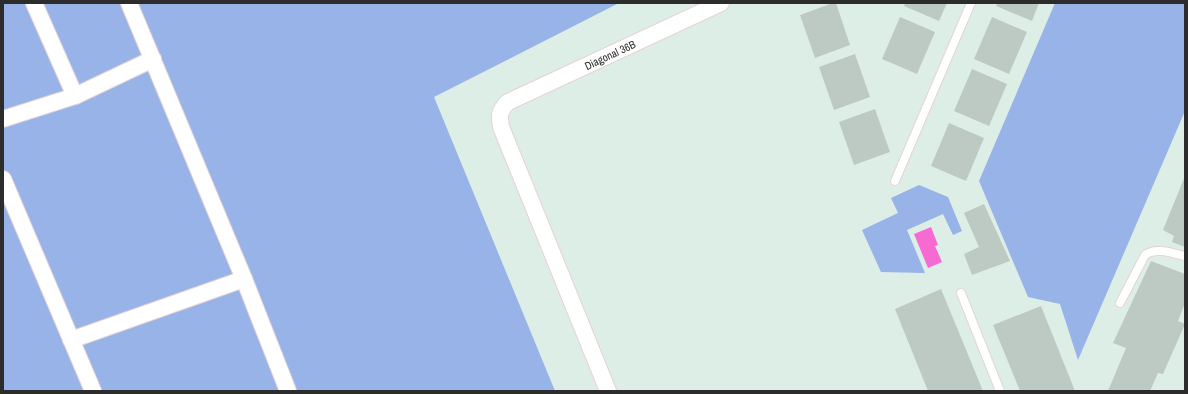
<svg xmlns="http://www.w3.org/2000/svg" width="1188" height="394" viewBox="0 0 1188 394" font-family="'Archivo Narrow',sans-serif">
<rect width="100%" height="100%" fill="#ddeee7"/>
<g fill="#97b3e8">
<path d="M3,3H619L434,97L555,391H3Z"/>
<path d="M1055,3H1185V111L1078,360L1060,304L1028,297L979,181Z"/>
<path d="M919,185L948,197L962,231L953,235L943,214L907,230L925,273L881,272L862,230L898,213L891,198Z"/>
</g>
<path fill="#f66ad2" d="M931,227L938,245L935,246L942,262L928,268L914,234Z"/>
<g fill="#bdcac4">
<path d="M833,3H836L850,45L815,58L800,15Z"/>
<path d="M905,3H947L939,21L904,6Z"/>
<path d="M998,3H1039L1032,21L996,6Z"/>
<path d="M900,17L935,32L917,74L882,59Z"/>
<path d="M992,17L1027,32L1009,74L974,59Z"/>
<path d="M855,54L870,97L834,110L819,67Z"/>
<path d="M972,69L1007,84L989,126L954,111Z"/>
<path d="M875,109L890,152L854,165L839,122Z"/>
<path d="M949,123L984,138L966,181L931,166Z"/>
<path d="M1185,176V247L1172,242L1174,236L1163,230Z"/>
<path d="M984,204L1010,261L972,275L964,254L979,247L964,213Z"/>
<path d="M1151,261L1185,274V303L1178,321L1185,324L1163,374L1158,373L1150,391H1108L1126,348L1113,343Z"/>
<path d="M941,289L983,391H928L895,309Z"/>
<path d="M1041,306L1075,391H1020L993,325Z"/>
</g>
<g fill="none" stroke-linecap="round" stroke-linejoin="round">
<defs>
<g id="lane">
<path d="M895,181L971,3"/>
<path d="M961,293L1000,391"/>
<path d="M1120,303L1145,255C1156,247 1172,253 1185,256"/>
</g>
<g id="street">
<path d="M34,3L75,96"/>
<path d="M129,3L244,279L288,391"/>
<path d="M3,119L75,96L153,59"/>
<path d="M3,179L93,391"/>
<path d="M71,340L244,279"/>
<path d="M608,391L501,127C499,115 499,111 508,102L721,3"/>
</g>
</defs>
<use href="#lane" stroke="#e5d2d6" stroke-width="10"/>
<use href="#street" stroke="#e5d2d6" stroke-width="18"/>
<use href="#lane" stroke="#fff" stroke-width="8"/>
<use href="#street" stroke="#fff" stroke-width="16"/>
</g>
<g text-anchor="middle" dominant-baseline="central" stroke-width="3" stroke-linejoin="round" paint-order="stroke">
<g font-size="11" fill="#2c2c2c" stroke="#fff">
<text transform="translate(610 55) rotate(-25)">Diagonal 36B</text>
</g>
</g>
<rect width="1188" height="394" fill="none" stroke="#2c2c2c" stroke-width="8"/>
</svg>
